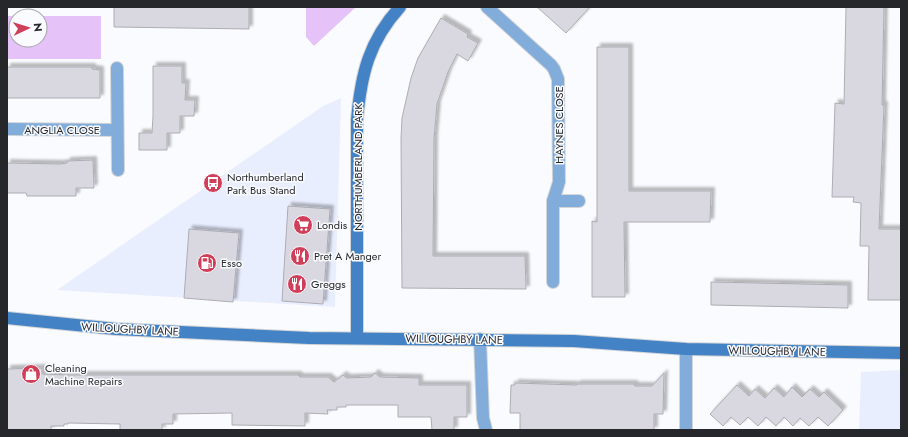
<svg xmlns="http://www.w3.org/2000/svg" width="908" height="437" viewBox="0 0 908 437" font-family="Jost,sans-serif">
<defs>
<filter id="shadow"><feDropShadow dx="3.5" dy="-3.5" stdDeviation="1" flood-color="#0004"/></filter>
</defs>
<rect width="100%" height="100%" fill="#fafbfe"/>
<g fill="#e9eeff">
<path d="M341,98L335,307L57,290L323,106Z"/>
<path d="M901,370V430H859L861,372Z"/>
</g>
<g fill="#e5c3f9" fill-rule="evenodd">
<path d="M306,7H356L314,46L306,37Z"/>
<path d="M7,16H101V59H7ZM16,16H40V40H16Z"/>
</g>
<g fill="#d9d8e1" stroke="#adacb4" filter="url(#shadow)">
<path d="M114,7H249V29L114,27Z"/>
<path d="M537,7H590L566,33Z"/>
<path d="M846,7H884L882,105H884L879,229H901V300H868L869,246H860L861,203L853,202L854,197H832L835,103L844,104Z"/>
<path d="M441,18L468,34L467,37L478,43L468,61L457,54L448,72L437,104L434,138L433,256H525L526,289L402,288L401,138L402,118L411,78L418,58Z"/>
<path d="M597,47H629V191H711L710,222H624L625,297H592V221L597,222Z"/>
<path d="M153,66H182V83H186L185,100H195L194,116H180V133H167V150H139V133H152L153,116Z"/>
<path d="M7,67H92V69L100,70V98H7Z"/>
<path d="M93,160L94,188H76V196H27L26,193H7V163L60,164L67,163V161Z"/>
<path d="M288,206L330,209L323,304L282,301Z"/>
<path d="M189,229L239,233L233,302L184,298Z"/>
<path d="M711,282L848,285V308L711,305Z"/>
<path d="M42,368V374L67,375H298L300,377H328L334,382L343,375L347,378L371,377L375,373L380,377L419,378V385H467V417H454V430H432L431,417H398V405H346V407H337V410H327L328,414L305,413V426L232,425V413L173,414V424H162V430H120V424L68,423V424H64V426H51V430H7V369Z"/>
<path d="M664,373L663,414H654V430H520V413H510L511,385H515V383L576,385L578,384H634L635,386H652Z"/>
<path d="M737,385L749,396L755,389L765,398L774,388L784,397L792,387L802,397L810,389L819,397L824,392L843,410L828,426L818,417L809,426L800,418L793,426L784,417L776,426L766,417L758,426L748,417L740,425L731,417L723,426L710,414Z"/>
</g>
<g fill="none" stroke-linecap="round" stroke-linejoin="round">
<defs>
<g id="street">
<path d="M487,7L551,65L554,69L558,79L559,182L553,201V282"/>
<path d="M117,68L118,170"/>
<path d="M7,129L117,130"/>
<path d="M553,201H579"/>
<path d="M480,339L483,418L486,430"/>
<path d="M686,349V430"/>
</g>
<g id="secondary">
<path d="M7,318L116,329L309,338L574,341L686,349L901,353"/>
<path d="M357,338V120C361,74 369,41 400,7"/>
</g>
</defs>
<use href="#street" stroke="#d4d5d8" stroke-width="14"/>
<use href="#secondary" stroke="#d4d5d8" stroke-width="14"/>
<use href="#street" stroke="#82acd9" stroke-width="12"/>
<use href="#secondary" stroke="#4383c5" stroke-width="12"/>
</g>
<defs>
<symbol id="bus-disc" viewBox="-11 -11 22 22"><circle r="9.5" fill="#cf3f59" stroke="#fafbfe"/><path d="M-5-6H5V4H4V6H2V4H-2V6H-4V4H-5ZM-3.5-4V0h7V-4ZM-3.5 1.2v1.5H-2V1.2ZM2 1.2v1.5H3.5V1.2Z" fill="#fff"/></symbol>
<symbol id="supermarket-disc" viewBox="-11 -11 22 22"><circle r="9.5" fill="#cf3f59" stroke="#fafbfe"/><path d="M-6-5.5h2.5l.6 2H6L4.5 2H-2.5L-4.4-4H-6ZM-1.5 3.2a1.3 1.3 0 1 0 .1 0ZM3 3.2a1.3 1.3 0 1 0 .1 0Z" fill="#fff"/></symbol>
<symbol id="restaurant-disc" viewBox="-11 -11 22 22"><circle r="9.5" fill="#cf3f59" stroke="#fafbfe"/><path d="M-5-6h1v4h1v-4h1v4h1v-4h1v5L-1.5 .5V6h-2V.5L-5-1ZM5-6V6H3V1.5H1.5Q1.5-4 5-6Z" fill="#fff"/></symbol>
<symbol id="fuel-disc" viewBox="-11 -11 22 22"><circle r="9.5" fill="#cf3f59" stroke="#fafbfe"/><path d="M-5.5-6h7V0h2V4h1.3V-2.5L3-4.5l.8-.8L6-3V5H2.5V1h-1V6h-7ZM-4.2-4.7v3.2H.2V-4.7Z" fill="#fff"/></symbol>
<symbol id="shop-disc" viewBox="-11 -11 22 22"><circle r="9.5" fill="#cf3f59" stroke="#fafbfe"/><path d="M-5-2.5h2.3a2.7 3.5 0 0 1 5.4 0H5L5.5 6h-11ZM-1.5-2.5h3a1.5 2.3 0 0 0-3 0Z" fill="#fff"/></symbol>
</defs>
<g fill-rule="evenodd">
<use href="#bus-disc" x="202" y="172" width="22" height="22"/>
<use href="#supermarket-disc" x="292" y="214" width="22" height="22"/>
<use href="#restaurant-disc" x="289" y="245" width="22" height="22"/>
<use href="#fuel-disc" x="196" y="252" width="22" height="22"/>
<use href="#restaurant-disc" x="286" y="273" width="22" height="22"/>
<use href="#shop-disc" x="20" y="363" width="22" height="22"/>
</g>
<g text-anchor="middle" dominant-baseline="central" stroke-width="3" stroke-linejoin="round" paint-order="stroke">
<g font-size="11" fill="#26272b" stroke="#fafbfe">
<text transform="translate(559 125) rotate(-90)">HAYNES CLOSE</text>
<text x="62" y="130">ANGLIA CLOSE</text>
<text transform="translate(358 167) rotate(-90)">NORTHUMBERLAND PARK</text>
<text transform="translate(130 329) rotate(3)">WILLOUGHBY LANE</text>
<text transform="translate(454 339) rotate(1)">WILLOUGHBY LANE</text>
<text transform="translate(777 351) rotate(1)">WILLOUGHBY LANE</text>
</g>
<g font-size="11" fill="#26272b" stroke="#fafbfe" text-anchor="start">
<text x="227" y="177">Northumberland<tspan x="227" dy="13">Park Bus Stand</tspan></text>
<text x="317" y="225">Londis</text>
<text x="314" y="256">Pret A Manger</text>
<text x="221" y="263">Esso</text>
<text x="311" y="284">Greggs</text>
<text x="45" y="368">Cleaning<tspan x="45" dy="13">Machine Repairs</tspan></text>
</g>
</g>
<rect width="908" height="437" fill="none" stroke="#26272b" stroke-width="16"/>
<g transform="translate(28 28) rotate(86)"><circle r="19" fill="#fafbfe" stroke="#a5a6aa"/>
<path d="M0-3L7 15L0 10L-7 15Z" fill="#cf3f59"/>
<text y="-6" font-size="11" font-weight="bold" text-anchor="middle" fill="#26272b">N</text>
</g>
</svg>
